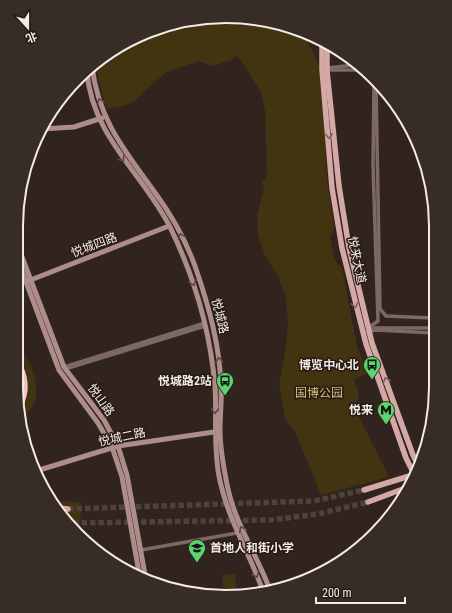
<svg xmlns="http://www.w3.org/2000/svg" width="452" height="613" viewBox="0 0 452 613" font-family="'Roboto Condensed','Noto Sans SC',sans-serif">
<rect width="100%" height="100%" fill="#31241f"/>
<g fill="#423311">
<path d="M254,18L304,35L321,69L327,178L334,229L330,237L335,261L342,268L357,346L367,374L354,379L359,394L355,409L389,477L321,495L295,431L285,419L279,384L286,347L288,323L286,299L278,276L265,256L258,235L257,216L264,188L262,182L267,176L265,110L261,92L237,55L232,60L212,66L199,61L166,72L134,101L127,105L107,109L99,81L96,62L98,59L172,23Z"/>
<path d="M16,346C31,358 41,385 34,403C31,410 25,416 20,421L16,387Z"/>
<path d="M43,472L52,501L81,502L80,529L76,534L44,492L37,474Z"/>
<path d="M235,574L237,595H224L222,575Z"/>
</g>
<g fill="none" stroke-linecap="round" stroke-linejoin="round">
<g stroke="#4e423d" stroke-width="5.5" stroke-dasharray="5.5 3" stroke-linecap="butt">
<path d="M68,509L314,501L364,490"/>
<path d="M73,523L271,520L318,514L368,502"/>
</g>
<g stroke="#7d6866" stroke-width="3.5">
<path d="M327,68L355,65"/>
<path d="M325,70H361"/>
<path d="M357,70L366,75"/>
<path d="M368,77L374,83"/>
<path d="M376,84L380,309L386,316L432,318"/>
<path d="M368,328L378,321L373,165L374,82"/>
<path d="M369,328H435"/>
<path d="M368,332L375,330L435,333"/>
<path d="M64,367L205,323"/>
<path d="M65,369L205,326"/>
<path d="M141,550L237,533"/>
</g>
<g stroke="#ae8c89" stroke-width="5">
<path d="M92,66C98,120 126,152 156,194C172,216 187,243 196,269C209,307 220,346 221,387C222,401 220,415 220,429C220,449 224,470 228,489C236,525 257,555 270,590"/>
<path d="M87,72C92,136 143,174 170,227C194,276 210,331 215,386C217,416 213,444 219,476C227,518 249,552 263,591"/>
<path d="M42,129L74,127L102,118"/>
<path d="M16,241L64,367L104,420L118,446L127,475L146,580"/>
<path d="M16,255L59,370L98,423L112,447L122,477L140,578"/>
<path d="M28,281L169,226"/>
<path d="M36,471L118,446L214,432"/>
</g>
<g stroke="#d4a8a5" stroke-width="5.5">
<path d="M322,41V69L332,188L342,248L366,344L406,458L415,476"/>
<path d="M327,43V71L339,186L349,248L372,343L413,455L419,467"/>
<path d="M364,490L416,474"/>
<path d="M368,502L411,486"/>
<path d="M57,508L68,509"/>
<path d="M68,523H73"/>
</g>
<g stroke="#f6c2bd" stroke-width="6">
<path d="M16,360C26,375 28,392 19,407"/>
<path d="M16,369L20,384L18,400"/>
</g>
</g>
<defs><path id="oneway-chevron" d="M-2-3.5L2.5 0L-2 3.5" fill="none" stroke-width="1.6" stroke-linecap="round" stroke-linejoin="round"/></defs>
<g stroke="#5d4843">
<use href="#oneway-chevron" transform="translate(100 101) rotate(-109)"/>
<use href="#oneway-chevron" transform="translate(122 159) rotate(56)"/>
<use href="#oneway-chevron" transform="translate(181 236) rotate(-115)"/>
<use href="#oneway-chevron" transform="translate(193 283) rotate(72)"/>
<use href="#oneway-chevron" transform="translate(219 360) rotate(-96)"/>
<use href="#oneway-chevron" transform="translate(215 411) rotate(91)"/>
<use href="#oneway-chevron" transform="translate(242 529) rotate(-116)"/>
<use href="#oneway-chevron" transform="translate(256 575) rotate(67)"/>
</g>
<g stroke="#7e625d">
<use href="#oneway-chevron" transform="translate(329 136) rotate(86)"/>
<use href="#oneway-chevron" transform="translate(355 305) rotate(77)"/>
<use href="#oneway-chevron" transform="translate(386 380) rotate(-110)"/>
</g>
<defs>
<symbol id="bus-pin" viewBox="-11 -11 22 30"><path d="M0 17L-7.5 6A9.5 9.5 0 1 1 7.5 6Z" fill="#5bd56e" stroke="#271b15"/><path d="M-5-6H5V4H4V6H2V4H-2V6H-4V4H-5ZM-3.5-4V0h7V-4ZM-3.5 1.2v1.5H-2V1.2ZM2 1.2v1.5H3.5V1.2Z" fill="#111"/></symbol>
<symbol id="metro-pin" viewBox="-11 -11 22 30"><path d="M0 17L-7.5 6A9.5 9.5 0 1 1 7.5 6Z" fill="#5bd56e" stroke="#271b15"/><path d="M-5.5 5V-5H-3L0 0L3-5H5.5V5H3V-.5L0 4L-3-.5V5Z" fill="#111"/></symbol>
<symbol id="school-pin" viewBox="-11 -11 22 30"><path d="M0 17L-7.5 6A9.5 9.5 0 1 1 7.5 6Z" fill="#5bd56e" stroke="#271b15"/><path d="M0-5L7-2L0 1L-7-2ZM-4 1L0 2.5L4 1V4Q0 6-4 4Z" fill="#111"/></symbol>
</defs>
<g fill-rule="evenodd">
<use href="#bus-pin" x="362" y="355" width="20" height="27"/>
<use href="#bus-pin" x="215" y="371" width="20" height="27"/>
<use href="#metro-pin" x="376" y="400" width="20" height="27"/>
<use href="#school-pin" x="187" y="538" width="20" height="27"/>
</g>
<g text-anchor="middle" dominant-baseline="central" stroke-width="3" stroke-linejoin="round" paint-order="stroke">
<g font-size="12" fill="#f4ebe7" stroke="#271b15">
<text transform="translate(94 245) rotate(-21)">悦城四路</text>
<text transform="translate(357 260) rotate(78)">悦来大道</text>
<text transform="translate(220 316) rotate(76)">悦城路</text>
<text transform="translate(101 400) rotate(54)">悦山路</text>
<text transform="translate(122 437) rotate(-12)">悦城二路</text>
</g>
<g font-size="12" font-weight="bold" fill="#f4ebe7" stroke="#271b15" text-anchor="end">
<text x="359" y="365">博览中心北</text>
<text x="212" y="381">悦城路2站</text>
<text x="373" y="410">悦来</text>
<text x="210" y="548" text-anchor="start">首地人和街小学</text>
</g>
<g font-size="12" fill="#d9ba79" stroke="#271b15">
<text x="319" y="393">国博公园</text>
</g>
</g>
<path d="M0 0H452V613H0ZM226 23H226A203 203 0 0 1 429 226V387A203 203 0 0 1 226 590H226A203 203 0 0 1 23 387V226A203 203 0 0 1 226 23Z" fill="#372c26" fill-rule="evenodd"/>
<path fill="none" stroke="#f4ebe7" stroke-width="2" d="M226 23H226A203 203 0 0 1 429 226V387A203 203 0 0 1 226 590H226A203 203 0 0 1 23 387V226A203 203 0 0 1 226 23Z"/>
<g transform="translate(28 28) rotate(159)" stroke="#271b15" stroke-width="3" paint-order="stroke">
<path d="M0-3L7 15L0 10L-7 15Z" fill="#f4ebe7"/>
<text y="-6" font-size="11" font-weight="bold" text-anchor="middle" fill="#f4ebe7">北</text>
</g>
<path d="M316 597v6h89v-6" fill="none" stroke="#f4ebe7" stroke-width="2"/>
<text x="322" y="597" font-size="12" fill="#f4ebe7" stroke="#271b15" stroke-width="3" paint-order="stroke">200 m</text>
</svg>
